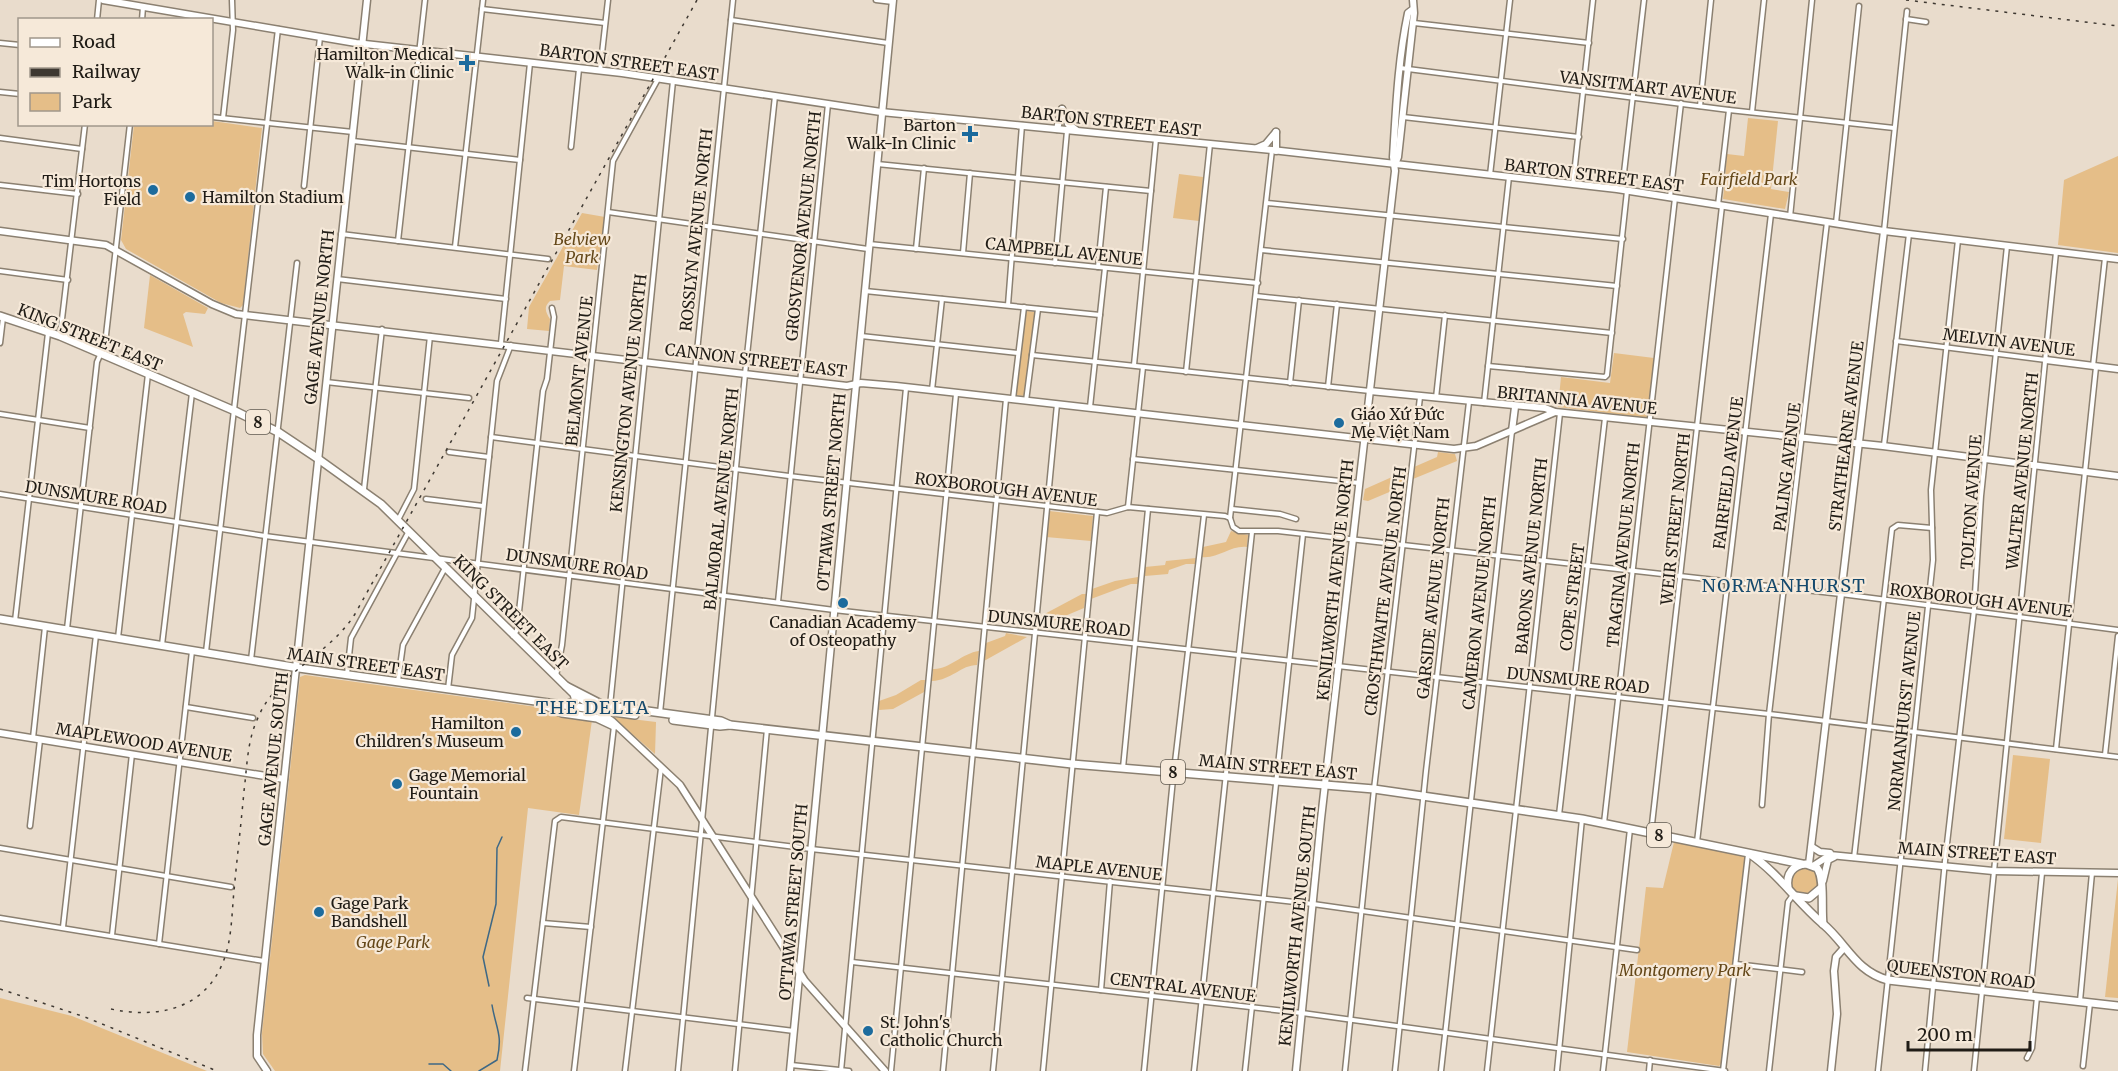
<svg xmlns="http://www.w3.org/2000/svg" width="2118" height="1071" viewBox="0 0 2118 1071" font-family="Merriweather,serif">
<rect width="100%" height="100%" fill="#e9dccc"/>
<g fill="#e5be88">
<path d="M1748,118L1778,121L1771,189L1789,192L1785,209L1723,199L1727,154L1744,156Z"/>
<path d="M212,121L262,128L243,305L240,308L221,303L126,249L121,240L134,125L212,124Z"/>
<path d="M2118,156V253L2058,245L2064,180Z"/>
<path d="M1179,174L1203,177L1199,221L1173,218Z"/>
<path d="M582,213L605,217L597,270L564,266L560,300L550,301C543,307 546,313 550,319L549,331L527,329L529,307Z"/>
<path d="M150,275L208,308L205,314L186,312L183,314L193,347L144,328Z"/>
<path d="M1026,311L1035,312L1024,396L1016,395Z"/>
<path d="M1614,353L1654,358L1648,418L1558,407L1561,377L1610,383Z"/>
<path d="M1438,452L1455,454L1457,461L1413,479L1414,467L1437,457Z"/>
<path d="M1401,473H1408L1406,485L1368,501L1363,500L1365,489Z"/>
<path d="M1049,511L1093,516L1091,541L1046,537Z"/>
<path d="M1231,531L1248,535L1247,547C1231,545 1218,559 1202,557L1203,547L1226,542Z"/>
<path d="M1196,558L1195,564H1186L1169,570L1168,574L1145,576V567L1165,565L1166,561Z"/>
<path d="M1138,577V584H1131L1091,599L1092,589L1115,581Z"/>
<path d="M1082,594H1086L1084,608L1046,624L1043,629L1039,628V617Z"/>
<path d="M1006,633L1027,637L984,661L986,643L1005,636Z"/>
<path d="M979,651L977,665C961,665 952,680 932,681L933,669C949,670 962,653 979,651Z"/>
<path d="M305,675L544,708L558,715L592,720L579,815L528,808L500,1071H275L263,1054L262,1033L300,677Z"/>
<path d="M921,680H925L924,692L893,709L879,710V701L896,695Z"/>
<path d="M615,717L656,722L655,754L615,719Z"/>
<path d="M2013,755L2050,759L2041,843L2004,839Z"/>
<path d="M1674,842L1746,857L1722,1063L1719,1066L1627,1052L1646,887L1663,888Z"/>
<circle cx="1805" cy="881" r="14"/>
<path d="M2118,879V998L2105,997Z"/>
<path d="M0,998L72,1016L207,1071H0Z"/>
</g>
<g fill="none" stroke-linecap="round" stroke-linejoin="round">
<g stroke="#3e6885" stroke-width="1.5">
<path d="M489,986L483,957L496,904L497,848L502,837"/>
<path d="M429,1064H443L451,1071"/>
<path d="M479,1071L497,1060C503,1034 496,1029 492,1005"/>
</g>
<defs>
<g id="street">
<path d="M876,0L893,2"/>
<path d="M482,9L605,23"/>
<path d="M1906,19L1926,22"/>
<path d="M97,20L99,0"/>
<path d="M142,20L143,7"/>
<path d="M731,20L888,43"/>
<path d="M1414,23L1589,43"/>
<path d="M0,43L20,45"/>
<path d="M1400,68L1729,110L1894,128"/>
<path d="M600,71L608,0"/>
<path d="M0,92L20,94"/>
<path d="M1700,106L1711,0"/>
<path d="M1752,112L1764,0"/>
<path d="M212,117L353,132"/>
<path d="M1403,117L1579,137"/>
<path d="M223,118L233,30L232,0"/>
<path d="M0,138L82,149"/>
<path d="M353,141L520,160"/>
<path d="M571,147L579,69"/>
<path d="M877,164L1151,191"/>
<path d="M1490,175L1510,0"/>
<path d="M1573,184L1593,0"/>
<path d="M0,185L78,194"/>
<path d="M304,186L320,37"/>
<path d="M1622,190L1644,0"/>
<path d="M1670,197L1681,103"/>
<path d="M1267,203L1623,239"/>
<path d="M1718,205L1729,110"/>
<path d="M608,212L868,249"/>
<path d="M1790,217L1812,0"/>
<path d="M1836,223L1859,6"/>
<path d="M1884,231L1907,11"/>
<path d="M341,234L548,259"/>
<path d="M398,241L425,0"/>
<path d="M869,244L1258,283"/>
<path d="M455,247L483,0"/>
<path d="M916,249L924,168"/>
<path d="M1261,250L1617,286"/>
<path d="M963,253L970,173"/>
<path d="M1055,263L1067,131"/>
<path d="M1098,267L1106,187"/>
<path d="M0,271L68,280"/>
<path d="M337,279L506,299"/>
<path d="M865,291L1100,315"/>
<path d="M1256,296L1612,333"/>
<path d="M1008,305L1022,125"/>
<path d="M60,336L85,124"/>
<path d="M861,336L1018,353"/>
<path d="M1896,341L2046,360"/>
<path d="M0,343L3,318"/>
<path d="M501,343L530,63"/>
<path d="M1032,355L1370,391"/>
<path d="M1134,365L1156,139"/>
<path d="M1488,366L1605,377L1607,375L1627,191"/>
<path d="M2093,366L2105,258"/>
<path d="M1186,372L1210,144"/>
<path d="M326,382L469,398"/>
<path d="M1290,383L1299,300"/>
<path d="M1328,387L1337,304"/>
<path d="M932,390L942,299"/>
<path d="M1436,398L1445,315"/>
<path d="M1013,399L1024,307"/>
<path d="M1026,401L1038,309"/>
<path d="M1484,403L1509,177"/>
<path d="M1090,407L1105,268"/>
<path d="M0,414L90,428"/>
<path d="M491,437L789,476L1107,513L1128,507L1225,516L1230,518L1233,527L1239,531H1278L1841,594L2118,630"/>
<path d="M1884,445L1909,234"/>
<path d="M449,452L489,457"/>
<path d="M1133,459L1359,483"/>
<path d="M364,489L382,329"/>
<path d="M0,494L265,536L834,610L1769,714L2118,757"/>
<path d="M426,499L483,506"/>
<path d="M1128,507L1143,367"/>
<path d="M1232,509L1280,514L1296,519"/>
<path d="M1230,518L1272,150"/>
<path d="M398,520L414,489L430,336"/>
<path d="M778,602L828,104"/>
<path d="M15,621L48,333"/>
<path d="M67,629L97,362L105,344L130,124"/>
<path d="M513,636L517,630L543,391L547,379L554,317L552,308"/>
<path d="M118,638L148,374"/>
<path d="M162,645L192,393"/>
<path d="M206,652L278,29"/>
<path d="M251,660L297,263"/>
<path d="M347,674L351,638L409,531"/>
<path d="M556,676L562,645L613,161L658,79"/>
<path d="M398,681L403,645L445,568"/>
<path d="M448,689L452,655L472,618L497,381L511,345"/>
<path d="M610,706L673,81"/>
<path d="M186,707L253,718"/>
<path d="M660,713L733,0"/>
<path d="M33,738L45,627"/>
<path d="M2056,749L2096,367"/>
<path d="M2105,755L2118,636"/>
<path d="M1123,768L1148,509"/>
<path d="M1762,805L1769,714L1827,222"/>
<path d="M1559,815L1605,418"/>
<path d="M1604,823L1675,198"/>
<path d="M30,826L40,740"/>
<path d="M1651,833L1722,206"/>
<path d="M1697,842L1771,214"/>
<path d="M0,848L231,887"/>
<path d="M1854,858L1892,529L1898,525L1932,528"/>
<path d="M0,918L264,961"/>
<path d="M543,923L591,927"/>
<path d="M63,927L96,635"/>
<path d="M112,935L132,754"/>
<path d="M159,944L192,651"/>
<path d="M852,962L1302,1013L1725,1071"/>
<path d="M1736,964L1802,972"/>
<path d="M1101,990L1110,881"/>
<path d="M2030,996L2042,873"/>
<path d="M527,998L794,1031"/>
<path d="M2080,1001L2092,873"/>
<path d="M2027,1058L2032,1048L2037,997"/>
<path d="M791,1065L849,1071"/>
<path d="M2083,1066L2090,1003"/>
<path d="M525,1071L555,821L561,817L811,849L1313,904L1637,950"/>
<path d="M574,1071L614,726"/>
<path d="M625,1071L661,768"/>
<path d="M678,1071L745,374L775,96"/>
<path d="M735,1071L767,729"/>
<path d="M841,1071L906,388"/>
<path d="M891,1071L956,394"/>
<path d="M943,1071L1006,399"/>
<path d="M993,1071L1057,404"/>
<path d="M1043,1071L1097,512"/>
<path d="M1144,1071L1173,779L1204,515"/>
<path d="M1194,1071L1252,532"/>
<path d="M1245,1071L1303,534"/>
<path d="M1345,1071L1374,789L1420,397"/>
<path d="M1395,1071L1426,771L1469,402"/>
<path d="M1441,1071L1512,431"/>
<path d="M1487,1071L1560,413"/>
<path d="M1557,1071L1582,819"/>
<path d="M1603,1071L1630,829"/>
<path d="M1649,1071L1650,1060"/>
<path d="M1723,1071L1748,854"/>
<path d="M1769,1071L1788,902L1793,895"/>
<path d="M1878,1071L1933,560L1931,490L1958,240"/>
<path d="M1925,1071L1945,861L1974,610L1981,496L2007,246"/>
<path d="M1974,1071L2056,252"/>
</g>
<g id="secondary">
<path d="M103,0L356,43L622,73L881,112L1272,150L1617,189L1884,231L2118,259"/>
<path d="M1062,109L1068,124L1076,130"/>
<path d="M1057,129L1062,109"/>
<path d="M1276,132V151"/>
<path d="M1257,148L1266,144L1276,132"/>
<path d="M1395,164L1398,157L1414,13L1413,0"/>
<path d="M0,231L106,245L212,304L236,314L847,386L861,383L896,386L1454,449L1476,446L1555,412"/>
<path d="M2046,360L2118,369"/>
<path d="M1370,391L1545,408L1555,412L1883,446L2118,476"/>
<path d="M1512,431L1515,407"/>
<path d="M574,694L612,721L680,785L805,981L885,1071"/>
<path d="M0,733L284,779"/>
<path d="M1812,847L1820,852L1830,853"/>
<path d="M1809,864L1884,231"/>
<path d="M1813,866L1830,855L1993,871L2118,873"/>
<path d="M1823,881L1828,860L1834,857"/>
<path d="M267,1071L257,1056V1035L367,0"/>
<path d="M790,1071L893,0"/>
<path d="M1296,1071L1321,819L1395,171L1393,157C1396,109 1398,60 1408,13L1412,10"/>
<path d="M1831,1071L1837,1014L1834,971L1836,957L1844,948"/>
</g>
<g id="primary">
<path d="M0,316L60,336L235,411L278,432L317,458L381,504L574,694L576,701L568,704"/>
<path d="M0,619L299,668L635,715"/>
<path d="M566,686L603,705L721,721L730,725L1072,764L1374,789L1582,819L1802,864"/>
<path d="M542,704L562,713L597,718L614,726"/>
<path d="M673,720L720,726L730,725"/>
<path d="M1750,854C1779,874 1797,902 1823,924C1846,943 1856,972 1888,980L2118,1006"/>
<path d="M1788,887C1786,874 1793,865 1806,864L1817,868C1825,878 1821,909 1823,924"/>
<path d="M1796,896L1809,898L1821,888"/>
</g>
</defs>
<use href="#street" stroke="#8b8071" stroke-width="7"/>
<use href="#secondary" stroke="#8b8071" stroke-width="9"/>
<use href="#primary" stroke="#8b8071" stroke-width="10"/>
<use href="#street" stroke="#fff" stroke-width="4"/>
<use href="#secondary" stroke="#fff" stroke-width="6"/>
<use href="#primary" stroke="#fff" stroke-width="7"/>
<g stroke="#3e3831" stroke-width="1.5" stroke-dasharray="3 6" stroke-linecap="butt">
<path d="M1906,0L2118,26"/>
<path d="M0,989L85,1017L217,1071"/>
<path d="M111,1009C162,1020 212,1007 227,950C232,931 232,910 234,891C237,858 241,825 244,791C247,768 247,742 257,720C276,672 328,657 355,614L697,0"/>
</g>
</g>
<g fill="#1c6b9d" stroke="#f6e9d9" stroke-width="2">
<path d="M464 54h6v6h6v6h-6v6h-6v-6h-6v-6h6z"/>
<path d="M967 125h6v6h6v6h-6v6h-6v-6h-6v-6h6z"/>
<circle cx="153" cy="190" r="6"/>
<circle cx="190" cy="197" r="6"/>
<circle cx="1339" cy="423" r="6"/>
<circle cx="843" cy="603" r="6"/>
<circle cx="516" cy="732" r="6"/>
<circle cx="397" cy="784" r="6"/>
<circle cx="319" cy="912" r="6"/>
<circle cx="868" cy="1031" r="6"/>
</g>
<g text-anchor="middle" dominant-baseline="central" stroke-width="4.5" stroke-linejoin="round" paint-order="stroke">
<g fill="#f6e9d9" stroke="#605a50" stroke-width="1.5">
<rect x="246" y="410" width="24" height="24" rx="4.5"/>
<rect x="1161" y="760" width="24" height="24" rx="4.5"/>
<rect x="1647" y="823" width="24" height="24" rx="4.5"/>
</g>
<g font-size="15" font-weight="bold" fill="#201c16">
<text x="258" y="422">8</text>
<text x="1173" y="772">8</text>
<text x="1659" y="835">8</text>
</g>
<g font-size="16" fill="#201c16" stroke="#f6e9d9" text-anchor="start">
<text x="454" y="54" text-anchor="end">Hamilton Medical<tspan x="454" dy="18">Walk-in Clinic</tspan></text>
<text x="956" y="125" text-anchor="end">Barton<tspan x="956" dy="18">Walk-In Clinic</tspan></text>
<text x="141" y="181" text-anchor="end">Tim Hortons<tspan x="141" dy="18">Field</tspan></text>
<text x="202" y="197">Hamilton Stadium</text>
<text x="1351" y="414">Giáo Xứ Đức<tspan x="1351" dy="18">Mẹ Việt Nam</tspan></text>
<text x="843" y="622" text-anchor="middle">Canadian Academy<tspan x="843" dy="18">of Osteopathy</tspan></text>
<text x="504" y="723" text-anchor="end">Hamilton<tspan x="504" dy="18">Children's Museum</tspan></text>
<text x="409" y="775">Gage Memorial<tspan x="409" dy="18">Fountain</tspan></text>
<text x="331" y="903">Gage Park<tspan x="331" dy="18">Bandshell</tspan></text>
<text x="880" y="1022">St. John's<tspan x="880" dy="18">Catholic Church</tspan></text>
</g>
<g font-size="16" fill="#201c16" stroke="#f6e9d9">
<text transform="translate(629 62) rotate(8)">BARTON STREET EAST</text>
<text transform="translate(1648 87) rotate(7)">VANSITMART AVENUE</text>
<text transform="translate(1111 121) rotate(6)">BARTON STREET EAST</text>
<text transform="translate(1594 175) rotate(7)">BARTON STREET EAST</text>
<text transform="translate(803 226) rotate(-84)">GROSVENOR AVENUE NORTH</text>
<text transform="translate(696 230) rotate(-84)">ROSSLYN AVENUE NORTH</text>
<text transform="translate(1064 251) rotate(6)">CAMPBELL AVENUE</text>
<text transform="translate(319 317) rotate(-84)">GAGE AVENUE NORTH</text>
<text transform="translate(90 337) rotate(22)">KING STREET EAST</text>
<text transform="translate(2009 342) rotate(7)">MELVIN AVENUE</text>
<text transform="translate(756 360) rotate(7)">CANNON STREET EAST</text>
<text transform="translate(579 371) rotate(-84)">BELMONT AVENUE</text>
<text transform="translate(628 393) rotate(-84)">KENSINGTON AVENUE NORTH</text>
<text transform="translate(1577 400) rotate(6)">BRITANNIA AVENUE</text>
<text transform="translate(1846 436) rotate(-83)">STRATHEARNE AVENUE</text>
<text transform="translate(1787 467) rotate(-83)">PALING AVENUE</text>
<text transform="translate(2022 471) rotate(-84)">WALTER AVENUE NORTH</text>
<text transform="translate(1728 473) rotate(-83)">FAIRFIELD AVENUE</text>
<text transform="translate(1006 489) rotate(7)">ROXBOROUGH AVENUE</text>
<text transform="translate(831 492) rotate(-85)">OTTAWA STREET NORTH</text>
<text transform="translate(96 497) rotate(9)">DUNSMURE ROAD</text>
<text transform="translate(721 499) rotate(-84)">BALMORAL AVENUE NORTH</text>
<text transform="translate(1971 502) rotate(-86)">TOLTON AVENUE</text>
<text transform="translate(1675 519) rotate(-84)">WEIR STREET NORTH</text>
<text transform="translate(1623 545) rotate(-84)">TRAGINA AVENUE NORTH</text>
<text transform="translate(1531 556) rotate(-84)">BARONS AVENUE NORTH</text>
<text transform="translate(577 564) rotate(8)">DUNSMURE ROAD</text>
<text transform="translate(1335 580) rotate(-84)">KENILWORTH AVENUE NORTH</text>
<text transform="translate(1385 591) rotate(-83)">CROSTHWAITE AVENUE NORTH</text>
<text transform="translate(1572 597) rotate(-83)">COPE STREET</text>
<text transform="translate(1433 598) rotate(-84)">GARSIDE AVENUE NORTH</text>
<text transform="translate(1981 600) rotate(7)">ROXBOROUGH AVENUE</text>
<text transform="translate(1479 603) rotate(-84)">CAMERON AVENUE NORTH</text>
<text transform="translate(511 612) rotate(45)">KING STREET EAST</text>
<text transform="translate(1059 623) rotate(6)">DUNSMURE ROAD</text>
<text transform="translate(366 664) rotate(8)">MAIN STREET EAST</text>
<text transform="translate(1578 680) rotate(6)">DUNSMURE ROAD</text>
<text transform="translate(1904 711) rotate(-84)">NORMANHURST AVENUE</text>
<text transform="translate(144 742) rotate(9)">MAPLEWOOD AVENUE</text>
<text transform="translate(273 759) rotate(-84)">GAGE AVENUE SOUTH</text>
<text transform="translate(1278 767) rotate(5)">MAIN STREET EAST</text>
<text transform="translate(1977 853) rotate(4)">MAIN STREET EAST</text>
<text transform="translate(1099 868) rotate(6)">MAPLE AVENUE</text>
<text transform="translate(793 902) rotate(-85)">OTTAWA STREET SOUTH</text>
<text transform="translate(1297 926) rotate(-84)">KENILWORTH AVENUE SOUTH</text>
<text transform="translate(1961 974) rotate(7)">QUEENSTON ROAD</text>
<text transform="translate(1183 987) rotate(7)">CENTRAL AVENUE</text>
</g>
<g font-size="16" font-style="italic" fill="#644718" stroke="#f6e9d9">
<text x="1749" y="179">Fairfield Park</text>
<text x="582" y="239">Belview<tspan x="582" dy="18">Park</tspan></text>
<text x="393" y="942">Gage Park</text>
<text x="1685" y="970">Montgomery Park</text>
</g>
<g font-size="18" letter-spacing="1.5" fill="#164a6d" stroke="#f6e9d9">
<text x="1784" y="585">NORMANHURST</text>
<text x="593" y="707">THE DELTA</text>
</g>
</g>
<rect x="18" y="18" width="195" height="108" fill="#f6e9d9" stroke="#a0978b" stroke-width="1.5"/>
<rect x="30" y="38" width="30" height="9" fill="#ffffff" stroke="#a0978b" stroke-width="1.5"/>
<text x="72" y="48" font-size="18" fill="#201c16">Road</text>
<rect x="30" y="68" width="30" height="9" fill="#3e3831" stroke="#a0978b" stroke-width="1.5"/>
<text x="72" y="78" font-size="18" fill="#201c16">Railway</text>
<rect x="30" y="93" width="30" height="18" fill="#e5be88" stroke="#a0978b" stroke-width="1.5"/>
<text x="72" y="108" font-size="18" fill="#201c16">Park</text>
<path d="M1908 1041v9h122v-9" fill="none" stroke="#201c16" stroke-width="3"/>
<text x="1917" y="1041" font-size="18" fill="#201c16" stroke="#f6e9d9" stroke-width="4.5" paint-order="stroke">200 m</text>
</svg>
